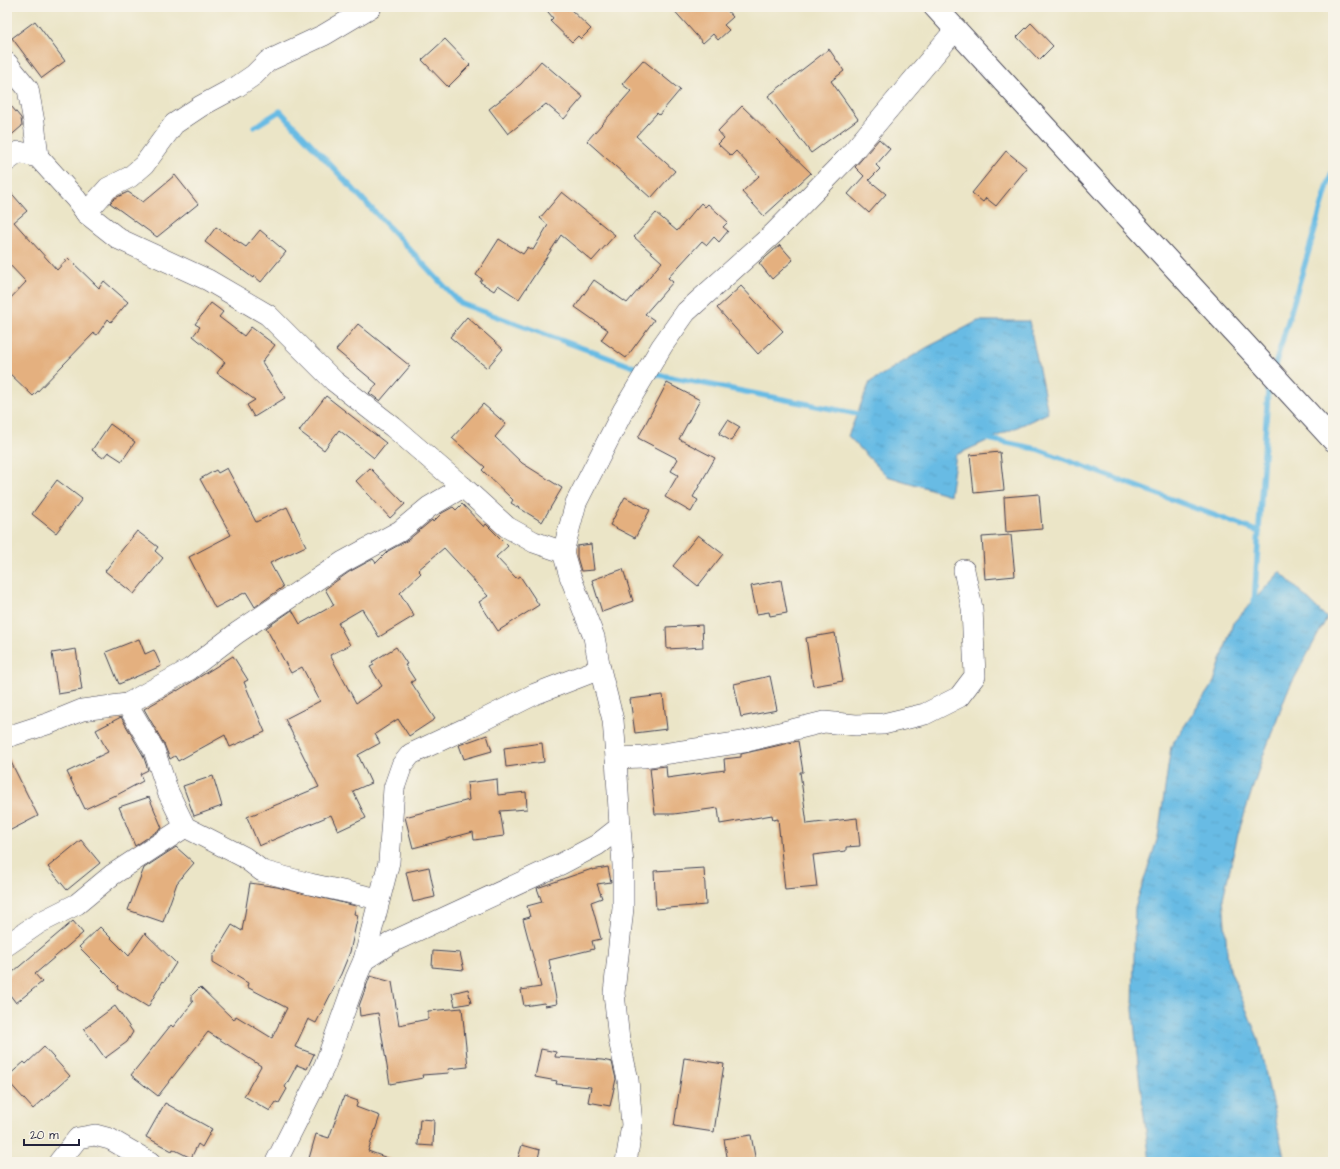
<svg xmlns="http://www.w3.org/2000/svg" width="1340" height="1169" viewBox="0 0 1340 1169" font-family="'Architects Daughter',sans-serif">
<defs>
<pattern id="water-ripples" width="26" height="14" patternUnits="userSpaceOnUse"><rect width="26" height="14" fill="#68bbe4"/><path d="M2 4q2-2 4 0t4 0M15 11q2-2 4 0t4 0" fill="none" stroke="#5aa0c4"/></pattern>
</defs>
<rect width="100%" height="100%" fill="#f7f3e8"/>
<filter id="ink" filterUnits="userSpaceOnUse"><feTurbulence type="fractalNoise" baseFrequency=".025" numOctaves="2"/><feDisplacementMap in="SourceGraphic" scale="8" xChannelSelector="R" yChannelSelector="G"/><feConvolveMatrix kernelMatrix="1 2 1 2 8 2 1 2 1" color-interpolation-filters="sRGB"/></filter>
<filter id="wash" filterUnits="userSpaceOnUse"><feTurbulence type="fractalNoise" baseFrequency=".012" numOctaves="4" result="noise"/><feDisplacementMap in="SourceGraphic" scale="16" xChannelSelector="R" yChannelSelector="G"/><feGaussianBlur stdDeviation="0.9" result="paint"/><feColorMatrix in="noise" values="0 0 0 0 0 0 0 0 0 0 0 0 0 0 0 0 0 1.4 0 .05"/><feComposite in="paint" operator="in"/></filter>
<g filter="url(#wash)">
<rect width="100%" height="100%" fill="#ebe5c7"/>
<g fill="url(#water-ripples)" stroke="#456e90">
<path d="M978,321H1029L1048,413L956,455L950,495L887,476L848,436L870,382L926,348Z"/>
<path d="M1280,572L1327,618L1287,692L1262,759L1238,834L1223,898L1228,965L1258,1038L1285,1162H1150L1139,1076L1133,1009L1135,907L1158,837L1171,746L1214,682L1233,623Z"/>
</g>
<g fill="none" stroke-linecap="round" stroke-linejoin="round">
<g stroke="#68bbe4" stroke-width="5.5">
<path d="M254,127L280,111L460,303L642,370"/>
<path d="M1274,369L1333,168"/>
<path d="M650,373L863,415"/>
<path d="M984,438L1037,449L1259,532"/>
<path d="M1254,606L1268,391L1271,381"/>
</g>
</g>
<g id="blocks">
<g fill="#e4b07f">
<path d="M544,7H568L591,29L581,39L578,36L572,42L550,21L553,18Z"/>
<path d="M671,7H724L733,17L724,25L729,30L718,40L713,34L703,43Z"/>
<path d="M35,21L65,61L42,78L12,38Z"/>
<path d="M1031,23L1053,46L1039,60L1017,37Z"/>
<path d="M445,39L470,65L448,87L422,60Z"/>
<path d="M829,49L844,71L831,81L858,119L811,153L768,96Z"/>
<path d="M643,60L680,90L659,115L657,113L636,136L675,171L651,198L587,141L631,91L622,84Z"/>
<path d="M541,61L583,97L564,119L546,104L508,134L489,109L521,84Z"/>
<path d="M7,101L21,118L22,126L7,139Z"/>
<path d="M742,106L811,173L764,216L742,192L759,176L736,151L731,156L718,144L724,138L718,131Z"/>
<path d="M879,139L890,149L876,165L880,169L869,180L886,194L869,213L848,194L864,176L855,167Z"/>
<path d="M1006,151L1027,168L996,206L986,198L983,202L972,193Z"/>
<path d="M175,175L198,204L157,237L110,203L115,198L128,192L143,202Z"/>
<path d="M7,188L27,211L14,222L57,270L68,258L99,288L104,281L128,302L111,322L108,319L97,335L94,333L33,396L7,371V302L26,282L7,262Z"/>
<path d="M562,192L615,235L592,261L561,235L519,299L498,285L494,291L480,282L482,279L476,275L499,239L523,254L528,247L533,250L548,225L540,218Z"/>
<path d="M701,203L705,207L708,204L728,222L723,227L728,231L719,242L714,237L707,245L702,241L668,278L673,282L645,314L654,320L626,358L601,340L608,330L575,307L594,280L627,303L662,262L634,237L656,213L677,231Z"/>
<path d="M216,227L246,247L260,230L286,252L261,282L254,276L253,278L205,242Z"/>
<path d="M780,245L793,260L772,279L759,263Z"/>
<path d="M741,286L783,331L758,354L717,308Z"/>
<path d="M211,303L223,312L219,317L244,336L251,327L275,345L262,362L285,398L254,417L247,405L255,400L217,373L225,362L193,336L200,327L195,324Z"/>
<path d="M467,317L503,349L487,368L450,337Z"/>
<path d="M358,324L410,366L380,401L369,393L377,384L336,350Z"/>
<path d="M667,383L700,400L679,439L715,458L693,497L698,500L691,512L665,497L678,475L671,471L678,459L638,438Z"/>
<path d="M326,396L386,443L374,458L339,430L324,450L299,431Z"/>
<path d="M483,404L506,424L495,437L522,463L562,488L542,522L511,503L513,500L482,470L485,467L452,438Z"/>
<path d="M728,420L740,427L731,441L719,434Z"/>
<path d="M110,424L135,442L122,461L108,452L103,458L92,450Z"/>
<path d="M1000,452L1004,490L974,493L970,455Z"/>
<path d="M227,468L256,522L287,507L306,546L270,563L283,587L255,607L246,592L215,608L189,557L231,535L200,479L216,470L218,473Z"/>
<path d="M370,468L405,504L390,518L356,481Z"/>
<path d="M57,480L82,499L56,533L32,514Z"/>
<path d="M1039,494L1042,529L1006,532L1004,497Z"/>
<path d="M625,497L650,510L635,538L610,525Z"/>
<path d="M462,504L484,527L486,524L508,546L496,557L516,578L520,576L539,605L498,631L479,602L488,596L444,548L418,570L421,573L400,593L414,616L379,637L362,609L338,623L350,645L330,655L356,703L382,686L370,667L374,665L372,662L396,647L407,664L405,665L415,680L411,682L435,719L409,736L398,719L375,734L380,743L358,755L371,783L353,791L366,818L338,831L331,815L259,846L247,817L319,787L285,719L320,701L302,667L291,673L266,628L292,610L300,624L334,605L325,589L349,572L373,559L376,563L388,551L408,540L432,520L433,522L442,513L453,507L456,510Z"/>
<path d="M137,531L158,547L155,551L163,558L134,594L105,571Z"/>
<path d="M698,535L723,554L698,586L673,566Z"/>
<path d="M1011,535L1015,576L985,579L982,537Z"/>
<path d="M591,544L594,570L581,571L577,557V546Z"/>
<path d="M623,569L633,601L602,612L592,580Z"/>
<path d="M781,580L787,613L770,616L769,612L757,614L751,586Z"/>
<path d="M702,625L703,647L667,649L666,627Z"/>
<path d="M835,633L843,681L813,686L806,638Z"/>
<path d="M139,639L145,654L154,650L161,666L119,684L106,652Z"/>
<path d="M76,649L82,690L58,694L52,653Z"/>
<path d="M233,656L248,680L244,682L265,732L230,747L225,735L178,761L175,756L170,759L164,744L144,709L177,690V691Z"/>
<path d="M770,676L777,710L741,717L734,684Z"/>
<path d="M663,695L667,729L635,733L630,699Z"/>
<path d="M121,717L143,755L148,770L140,774L143,781L115,796V795L85,809L67,772L108,752L96,730Z"/>
<path d="M487,735L492,751L464,759L459,745Z"/>
<path d="M798,741L803,772H800L807,824L857,818L860,846L846,847V851L813,855L817,887L785,890L778,819L773,820L772,815L720,824L718,808L674,814H655L650,768L666,766L667,778L725,770L724,759L741,757V754Z"/>
<path d="M542,743L544,762L506,767L504,748Z"/>
<path d="M7,754L38,816L7,832Z"/>
<path d="M213,776L222,806L194,816L183,786Z"/>
<path d="M497,779L498,795L526,792L527,809L500,811L504,836L474,840L473,832L413,848L405,817L469,800L467,783Z"/>
<path d="M149,797L162,828L135,846L119,807Z"/>
<path d="M81,840L100,863L67,890L48,867Z"/>
<path d="M176,847L194,863L177,883L163,922L128,910L144,868Z"/>
<path d="M429,867L435,897L413,902L406,872Z"/>
<path d="M608,867L611,882L597,884L602,898L591,902L601,939L592,941L594,949L549,960L557,1004L545,1006L544,1003L524,1006L521,990L541,987L523,919L530,917L527,906L542,902L537,888L592,869V870Z"/>
<path d="M704,868L706,905L656,909L654,871Z"/>
<path d="M250,883L277,887L356,906L354,914L358,915L350,952L341,974L316,1023L308,1019L295,1047L314,1054L307,1069L297,1065L285,1087L287,1089L279,1103L276,1102L270,1111L244,1096L261,1066L208,1032L158,1096L131,1075L171,1025L173,1027L193,1002L192,1001V995L200,987L234,1020L236,1016L272,1038L287,1008L247,987L248,983L213,962V956L232,925L242,931Z"/>
<path d="M73,921L83,933L35,974L42,982L16,1003L7,991V977Z"/>
<path d="M100,927L129,956L145,933L176,963L164,982L163,981L148,1007L117,988L118,986L79,947Z"/>
<path d="M433,951L460,953L464,970L432,967Z"/>
<path d="M370,976L392,982L399,1025L428,1019V1011L462,1008L468,1067L448,1069L449,1073L422,1075L423,1078L390,1084L378,1013L360,1016L359,1006Z"/>
<path d="M468,989L471,1003L455,1006L452,993Z"/>
<path d="M115,1006L133,1032L127,1042L105,1058L84,1029Z"/>
<path d="M44,1047L70,1076L33,1109L7,1080V1077L24,1062L26,1064Z"/>
<path d="M541,1049L556,1052L555,1057L602,1060L612,1062L616,1079L610,1106L588,1102L591,1087L556,1084L557,1081L535,1077Z"/>
<path d="M684,1058L724,1064L714,1132L674,1126Z"/>
<path d="M344,1096L358,1101L356,1107L380,1116L368,1151L393,1160V1162H308L316,1134L329,1138Z"/>
<path d="M165,1103L212,1129L202,1147L198,1144L191,1158L173,1149L172,1151L146,1137Z"/>
<path d="M420,1119L434,1120L433,1146L418,1145Z"/>
<path d="M751,1135L756,1162H728L724,1139Z"/>
<path d="M522,1145L540,1150L537,1162H517Z"/>
</g>
</g>
</g>
<g filter="url(#ink)">
<use href="#blocks" fill-opacity="0" stroke="#403f50" stroke-width="1"/>
<g fill="none" stroke-linecap="round" stroke-linejoin="round">
<defs>
<g id="minor">
<path d="M7,63L28,89L34,122L38,157"/>
<path d="M7,161L19,152L38,157L76,199L86,213L119,239L208,280L268,315L334,381L393,427L463,487L507,527L534,542L563,552"/>
<path d="M86,213L108,188L130,177L144,165L174,124L201,106L238,86L254,75L268,61L324,35L371,7"/>
<path d="M127,704L154,750L168,792L185,827L244,857L262,871L310,884L379,899"/>
<path d="M7,737L50,723L82,710L127,704L190,669L237,633L343,562L400,531L429,507L463,487"/>
<path d="M616,758L643,757L743,742L824,722L856,725L883,724L925,714L959,697L975,676L972,608L964,570"/>
<path d="M620,827L623,865V908L614,993L619,1040L628,1080L632,1125L626,1162"/>
<path d="M7,945L39,923L77,904L112,875L185,827"/>
<path d="M364,960L389,862L394,788L402,765L411,754L473,725L535,694L600,669"/>
<path d="M59,1162L78,1138L95,1135L110,1139L150,1162"/>
<path d="M276,1162L325,1065L356,978L364,960L392,942L561,864L597,845L620,827L616,758L613,720L600,669L594,637L570,576L563,552L576,503L623,411L662,346L686,312L774,233L849,156L956,29"/>
</g>
<path id="secondary" d="M935,7L1333,440"/>
</defs>
<use href="#minor" stroke="#403f50" stroke-width="22"/>
<use href="#secondary" stroke="#403f50" stroke-width="24"/>
<use href="#minor" stroke="#fff" stroke-width="21"/>
<use href="#secondary" stroke="#fff" stroke-width="22"/>
</g>
</g>
<rect width="1340" height="1169" fill="none" stroke="#f7f3e8" stroke-width="24"/>
<path d="M24 1139v6h55v-6" fill="none" stroke="#22223b" stroke-width="2"/>
<text x="30" y="1139" font-size="12" fill="#22223b" stroke="#f7f3e8" stroke-width="3" paint-order="stroke">20 m</text>
</svg>
